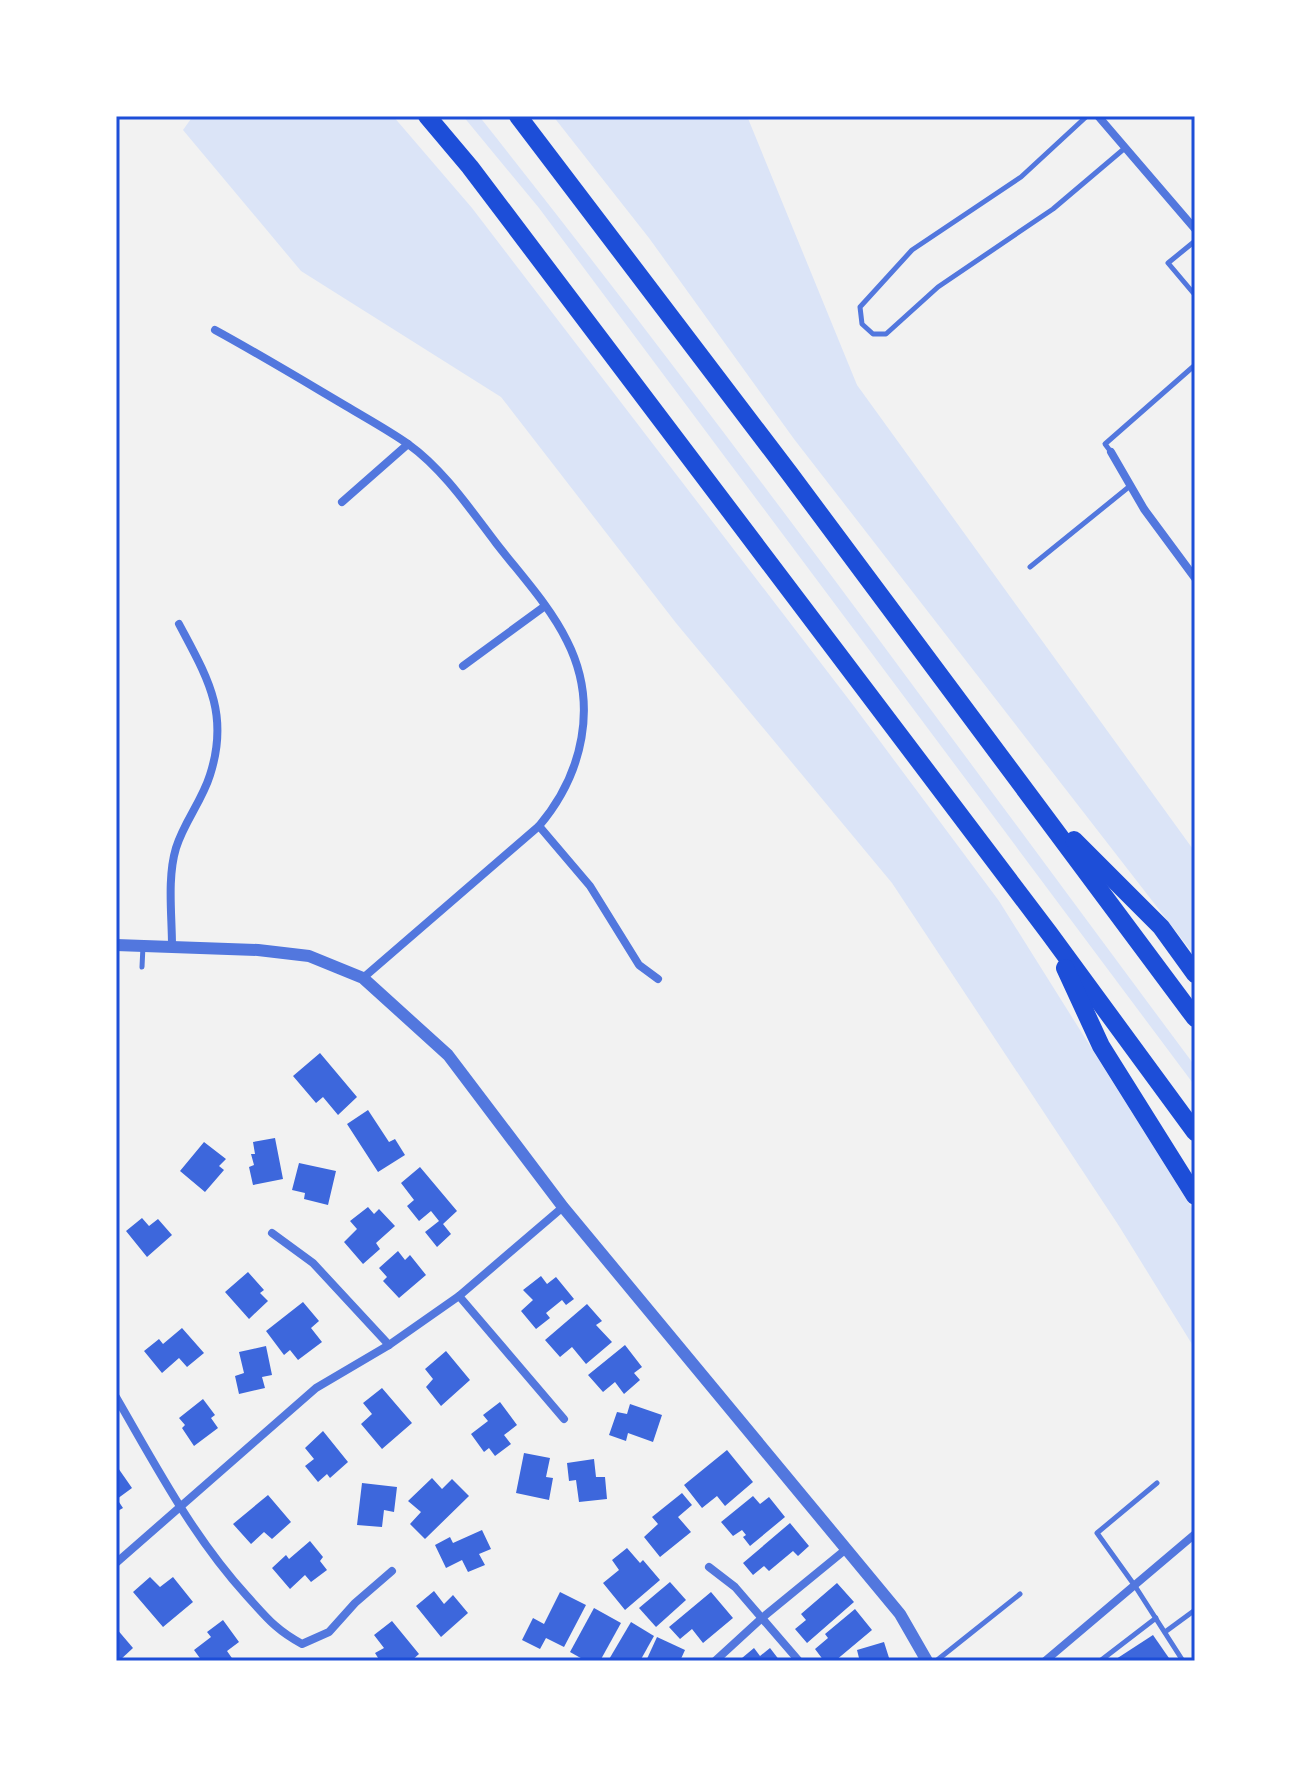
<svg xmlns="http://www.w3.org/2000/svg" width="1311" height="1777" viewBox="0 0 1311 1777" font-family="'Nunito Sans',sans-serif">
<rect width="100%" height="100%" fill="#f2f2f2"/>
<g fill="#dbe4f7">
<path d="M193,116H393L472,208L853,705L999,901L1195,1213V1349L1119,1226L892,883L676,623L501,397L301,271L183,130Z"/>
<path d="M463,116H479C726,427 958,748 1195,1066V1086L539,208Z"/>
<path d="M553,116H747L857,385L1195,852V956L794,439L649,238Z"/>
</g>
<g fill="#3d67dc">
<path d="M320,1053L357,1097L338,1115L323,1097L316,1103L293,1076Z"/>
<path d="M368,1110L389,1142L395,1139L405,1155L378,1172L347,1124Z"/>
<path d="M275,1138L283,1179L253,1185L249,1167L254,1165L251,1154H255L253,1142Z"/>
<path d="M204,1142L226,1159L219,1166L224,1170L205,1192L180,1171Z"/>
<path d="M299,1163L336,1171L328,1205L304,1199L305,1193L292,1190Z"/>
<path d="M420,1167L457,1211L443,1224L451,1234L437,1247L425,1232L439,1221L431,1211L419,1221L407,1206L414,1200L401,1183Z"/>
<path d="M368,1207L374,1214L379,1209L395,1226L376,1243L380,1249L363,1264L344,1242L357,1229L350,1221Z"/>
<path d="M142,1218L149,1226L158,1219L172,1235L147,1257L126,1231Z"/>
<path d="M398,1251L405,1260L410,1255L426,1275L399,1298L383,1281L387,1277L379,1268Z"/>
<path d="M248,1272L264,1290L260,1293L268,1301L249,1319L225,1292Z"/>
<path d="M541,1276L547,1284L556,1277L574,1299L566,1305L562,1300L546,1313L550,1318L536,1329L521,1311L533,1300L523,1290Z"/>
<path d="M303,1302L319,1321L311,1328L322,1342L298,1360L290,1350L284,1355L266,1331Z"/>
<path d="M587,1304L602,1321L596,1325L612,1342L586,1364L572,1347L560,1357L545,1340Z"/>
<path d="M182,1328L204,1353L187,1367L179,1358L162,1373L144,1351L159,1339L163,1344Z"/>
<path d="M625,1345L642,1367L634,1373L640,1380L624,1394L615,1382L603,1392L588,1375Z"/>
<path d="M266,1346L272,1375L262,1377L265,1388L239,1394L235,1376L244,1373L239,1352Z"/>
<path d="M446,1351L470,1380L441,1406L426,1387L433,1379L425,1369Z"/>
<path d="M382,1388L412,1423L382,1449L361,1424L372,1414L363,1403Z"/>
<path d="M203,1399L215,1415L211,1418L218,1428L194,1446L182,1428L185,1425L179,1418Z"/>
<path d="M500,1402L517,1425L504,1435L511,1444L495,1456L489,1448L484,1452L471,1434L488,1421L483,1415Z"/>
<path d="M630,1404L662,1415L653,1442L628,1433L626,1441L609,1435L617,1412L627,1414Z"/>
<path d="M323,1431L348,1462L330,1478L327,1474L318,1482L305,1466L314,1459L305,1448Z"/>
<path d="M727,1450L753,1482L725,1506L717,1496L702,1508L684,1485Z"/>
<path d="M524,1453L550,1458L546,1477L553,1478L549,1500L516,1493Z"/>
<path d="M594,1459L596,1477H605L607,1499L579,1502L576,1480L569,1481L567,1463Z"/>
<path d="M116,1465L132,1488L117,1499L123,1508L116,1512Z"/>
<path d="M432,1478L442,1489L452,1479L469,1496L425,1539L410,1524L421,1512L408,1501Z"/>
<path d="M362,1483L397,1487L394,1512L384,1510L382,1527L357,1525Z"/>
<path d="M682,1493L692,1505L678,1517L691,1532L660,1557L644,1537L658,1524L652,1517Z"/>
<path d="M268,1495L291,1522L272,1539L264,1532L251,1544L233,1524Z"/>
<path d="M753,1496L760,1504L769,1497L785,1517L750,1546L743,1537L746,1535L742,1530L733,1536L721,1522Z"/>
<path d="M790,1523L809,1546L798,1556L793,1551L769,1571L764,1566L753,1575L743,1563Z"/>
<path d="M482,1530L491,1549L479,1554L485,1565L468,1572L462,1560L446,1568L435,1545L450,1537L453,1543Z"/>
<path d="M310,1541L323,1557L320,1561L327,1570L311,1582L305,1575L290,1589L272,1568L286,1555L289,1559Z"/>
<path d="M627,1548L640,1563L643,1560L660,1580L625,1610L603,1583L619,1570L612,1560Z"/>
<path d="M150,1577L160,1587L173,1577L193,1602L163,1627L133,1592Z"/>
<path d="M670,1582L686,1600L656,1627L639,1608Z"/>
<path d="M837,1583L854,1602L807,1643L795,1629L806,1620L801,1614Z"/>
<path d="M434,1591L444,1604L453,1595L468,1613L441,1637L416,1606Z"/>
<path d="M560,1592L586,1605L564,1647L546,1638L540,1649L522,1640L533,1618L544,1624Z"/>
<path d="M711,1592L733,1618L703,1643L692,1629L680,1639L669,1627Z"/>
<path d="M594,1608L621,1623L600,1661H586L570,1652Z"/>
<path d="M855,1609L872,1630L835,1661H824L815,1649L828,1638L825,1634Z"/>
<path d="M223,1620L239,1642L227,1651L234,1661H202L194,1650L211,1637L207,1632Z"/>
<path d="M392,1621L419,1654L411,1661H380L375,1653L384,1648L374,1635Z"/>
<path d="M631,1622L654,1636L640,1661H608Z"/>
<path d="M116,1628L133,1648L119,1661H116Z"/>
<path d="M1153,1635L1171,1661H1113Z"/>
<path d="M657,1637L685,1650L680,1661H646Z"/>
<path d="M884,1642L890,1661H851L859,1658L857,1650Z"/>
<path d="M754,1648L760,1656L770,1648L780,1661H745L742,1658Z"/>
</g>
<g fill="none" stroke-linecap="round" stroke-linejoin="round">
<g stroke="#5277de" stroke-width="5">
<path d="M1087,116L1021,177L912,250L860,307L862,324L873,334H886L938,287L1053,209L1125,148"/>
<path d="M1195,241L1168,263L1195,295"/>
<path d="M1111,452L1105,444L1195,365"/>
<path d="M1030,567L1130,486"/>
<path d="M142,967L143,946"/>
<path d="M1157,1483L1097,1533L1135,1586L1183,1661"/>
<path d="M1165,1632L1195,1610"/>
<path d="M936,1661L1020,1594"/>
<path d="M1100,1661L1156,1618"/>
</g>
<g stroke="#5277de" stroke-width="8">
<path d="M1098,116L1195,229"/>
<path d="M215,330C259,354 302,380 346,406C366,418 388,430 408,444C443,469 470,509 496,543C520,574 550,606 567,641C599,704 583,774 539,826L363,978"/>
<path d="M1111,452L1144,509L1195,578"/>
<path d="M342,502L408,444"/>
<path d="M463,666L545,606"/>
<path d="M539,826L590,886L639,965L658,979"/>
<path d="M172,946C172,915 167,878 176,848C184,822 202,801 210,775C230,713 207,677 179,624"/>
<path d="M272,1233L313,1263L389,1345"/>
<path d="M459,1296L564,1419"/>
<path d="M116,1397C156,1466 193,1537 247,1596C267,1618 276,1630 302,1644L329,1632L355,1603L392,1571"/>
<path d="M116,1563L316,1388L389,1345L459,1296L563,1207"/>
<path d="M709,1567L735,1587L799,1661"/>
<path d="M715,1661L762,1618L845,1550"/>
<path d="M1045,1661L1195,1534"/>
</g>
<path stroke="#5277de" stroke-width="12" d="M116,945L258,950L309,956L363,978L448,1055L563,1207L900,1614L927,1661"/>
<g stroke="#1d4ed8" stroke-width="18">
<path d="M427,116L470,167L1049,933L1195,1132"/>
<path d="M518,116L790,474L1195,1018"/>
<path d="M1074,840L1161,927L1195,974"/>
<path d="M1065,968L1101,1046L1195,1196"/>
</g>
</g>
<rect width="1311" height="1777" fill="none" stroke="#ffffff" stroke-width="236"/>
<rect x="118" y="118" width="1075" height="1541" fill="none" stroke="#1d4ed8" stroke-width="3"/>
</svg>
